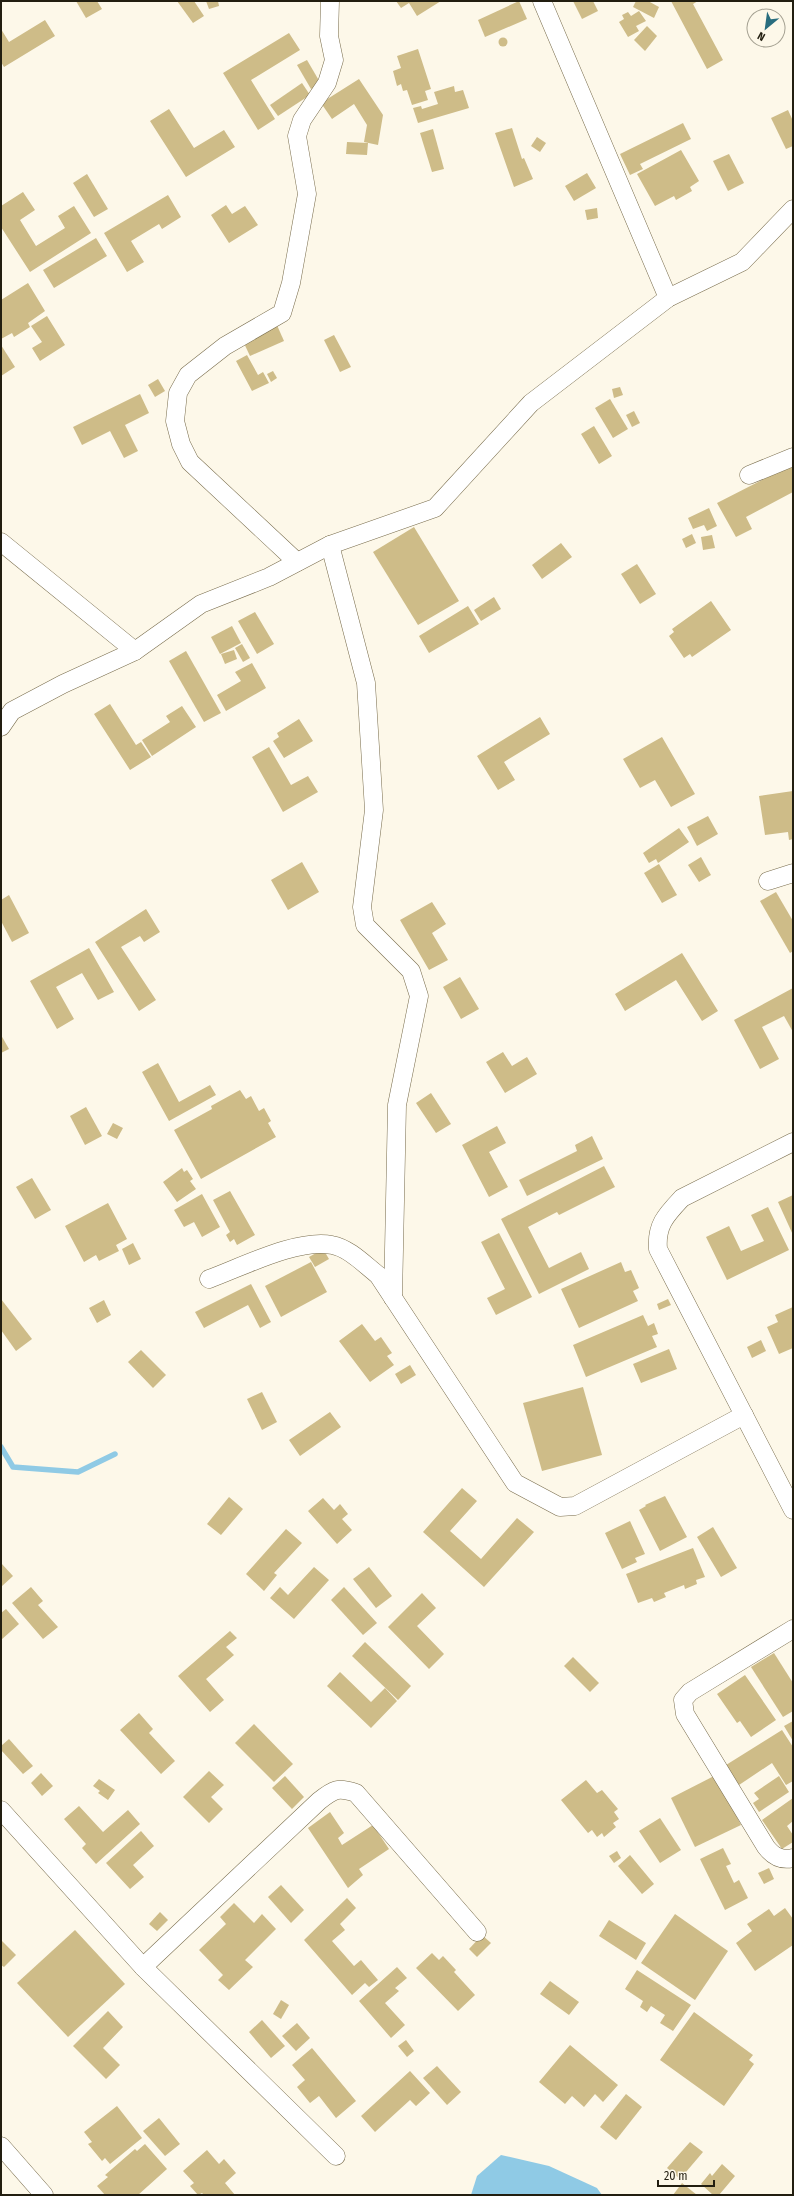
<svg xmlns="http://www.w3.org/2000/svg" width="794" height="2196" viewBox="0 0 794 2196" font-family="'Fira Sans Condensed',sans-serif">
<rect width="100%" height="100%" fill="#fdf8e9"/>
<path fill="#8fcae5" d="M501,2155L549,2166L597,2188L602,2195H471L477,2176Z"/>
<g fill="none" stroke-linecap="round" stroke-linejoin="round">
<path stroke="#8fcae5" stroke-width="5.5" d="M1,1447L13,1467L78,1472L115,1454"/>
</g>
<g fill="#cebc88">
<path d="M76,1H97L102,9L86,18Z"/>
<path d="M177,1H194L204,16L193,23Z"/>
<path d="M206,1H218L219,6L209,9Z"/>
<path d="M396,1H441L417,16L409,3L401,8Z"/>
<path d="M519,1L527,19L485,37L478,20Z"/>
<path d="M573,1H593L598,11L582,19Z"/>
<path d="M636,1H648L659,7L654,18L633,7Z"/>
<path d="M671,1H698L693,4L723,60L707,69Z"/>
<path d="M639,11L646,21L636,26L639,31L628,37L619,22L624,19L622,15L628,12L631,16Z"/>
<path d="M45,20L55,36L4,67L1,62V29L9,42Z"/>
<path d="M647,26L657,36L645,51L634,40Z"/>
<path d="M289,33L300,50L251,80L275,119L258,130L223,73Z"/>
<circle cx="503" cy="42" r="4.5"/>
<path d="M418,49L431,89L425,91L428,100L412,105L407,90L403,91L401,84L397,86L393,71L401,68L397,56Z"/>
<path d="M307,60L321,84L311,89L297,65Z"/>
<path d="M359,79L383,115L378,145L364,142L367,125L354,104L332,119L321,103Z"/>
<path d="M302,83L310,95L278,116L270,105Z"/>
<path d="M454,86L455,92L463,90L469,108L418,123L413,108L421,106L422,109L438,104L434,92Z"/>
<path d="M169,109L194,148L224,130L235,147L186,177L150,121Z"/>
<path d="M788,110L793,121V146L786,149L771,118Z"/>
<path d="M683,123L691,139L640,164L643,169L630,175L620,154Z"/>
<path d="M512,128L522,159L524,158L533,179L514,187L495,133Z"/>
<path d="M433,129L444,169L432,172L420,133Z"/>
<path d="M537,137L546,143L540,152L531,146Z"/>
<path d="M347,142L368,143L367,155L346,154Z"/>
<path d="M681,150L699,181L690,187L692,191L676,200L674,196L655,206L637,174Z"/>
<path d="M729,154L744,183L728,191L713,161Z"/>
<path d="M587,173L596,188L574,201L565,186Z"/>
<path d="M87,174L108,209L94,217L73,183Z"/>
<path d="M23,192L35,210L20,220L36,246L65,228L58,216L74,206L91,233L30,272L1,227V206Z"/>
<path d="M168,195L181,217L162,229L159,224L131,241L144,262L127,272L104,233Z"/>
<path d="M226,205L232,214L245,206L258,225L229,243L211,215Z"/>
<path d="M597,208L598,218L587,220L585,210Z"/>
<path d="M96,238L107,256L54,288L43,270Z"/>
<path d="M28,283L45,311L28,323L30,327L14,337L12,333L1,339V300Z"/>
<path d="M47,316L65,345L40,361L32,348L42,342L31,326Z"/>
<path d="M276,323L284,341L250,356L242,339Z"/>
<path d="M334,335L351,367L340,372L324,340Z"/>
<path d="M1,345L15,367L1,376Z"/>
<path d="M247,355L258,375L263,372L269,383L252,391L236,361Z"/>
<path d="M273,371L277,378L271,382L267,374Z"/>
<path d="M158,379L165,391L155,397L148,385Z"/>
<path d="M620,387L623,395L614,398L612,389Z"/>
<path d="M140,394L149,413L125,425L138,451L124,458L110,431L82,445L73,427Z"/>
<path d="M610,399L628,429L613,438L595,408Z"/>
<path d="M634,411L640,423L632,427L626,415Z"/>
<path d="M594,426L612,456L599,464L581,434Z"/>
<path d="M793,464V492L746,517L752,529L736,537L717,503Z"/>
<path d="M709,508L717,526L707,531L704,525L693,529L688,518Z"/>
<path d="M414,527L459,601L418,625L373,552Z"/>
<path d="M692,534L696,543L686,548L682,539Z"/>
<path d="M712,535L715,548L703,550L701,537Z"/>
<path d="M561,543L572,557L542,579L532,565Z"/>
<path d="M637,564L656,594L640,604L621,574Z"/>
<path d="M494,597L501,609L481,621L474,610Z"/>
<path d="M711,601L731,630L692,657L690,654L684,658L669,636L674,632L672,629Z"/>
<path d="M468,606L479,624L429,653L419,636Z"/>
<path d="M255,612L274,644L257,654L238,621Z"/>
<path d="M232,626L241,643L220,654L211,637Z"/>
<path d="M242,644L250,658L243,662L235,648Z"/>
<path d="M234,650L237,659L225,664L221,654Z"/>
<path d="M186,651L221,713L204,722L169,661Z"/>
<path d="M252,663L266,688L226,711L217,695L241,681L235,672Z"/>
<path d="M110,704L136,745L141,742L151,757L130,770L94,714Z"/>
<path d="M182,706L196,727L152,756L142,740L170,722L166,716Z"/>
<path d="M540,717L550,734L504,762L515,780L498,790L477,756Z"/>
<path d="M299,719L313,741L284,758L273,741L279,737L277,733Z"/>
<path d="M662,737L695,794L671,807L655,780L640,788L623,759Z"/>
<path d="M269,747L291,785L308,776L318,792L283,812L252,757Z"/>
<path d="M793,791V839L789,840L788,832L765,835L759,796Z"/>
<path d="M708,816L718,834L697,846L687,827Z"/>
<path d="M679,828L689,842L658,863L656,859L649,863L643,853Z"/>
<path d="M701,857L711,875L699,882L688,865Z"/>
<path d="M302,862L319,892L288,910L271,880Z"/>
<path d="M659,864L677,895L662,903L644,873Z"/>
<path d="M776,892L793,921V951L790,953L760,901Z"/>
<path d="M9,895L29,933L12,942L1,921V900Z"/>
<path d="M432,902L446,924L432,933L448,960L429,970L400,920Z"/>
<path d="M146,909L160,932L144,942L140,936L121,947L156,1000L139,1011L95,942Z"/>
<path d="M89,948L114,992L98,1000L82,973L56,987L74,1019L57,1029L30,981Z"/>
<path d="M682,953L718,1011L702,1021L676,980L625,1011L615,994Z"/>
<path d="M460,977L479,1009L461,1019L443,987Z"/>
<path d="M793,988V1032L784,1016L762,1027L779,1059L760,1069L734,1020Z"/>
<path d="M1,1035L9,1049L1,1053Z"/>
<path d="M503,1052L512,1066L527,1057L537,1074L505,1093L486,1062Z"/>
<path d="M158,1063L179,1102L210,1085L216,1095L169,1121L142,1072Z"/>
<path d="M240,1090L246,1099L251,1096L259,1111L264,1108L271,1121L268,1123L276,1137L201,1179L174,1130L212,1109L211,1106Z"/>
<path d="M431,1093L451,1124L436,1133L416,1103Z"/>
<path d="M86,1107L102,1136L85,1145L70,1116Z"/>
<path d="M113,1123L123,1128L117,1139L107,1134Z"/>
<path d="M497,1126L506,1143L489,1152L508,1187L489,1197L462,1145Z"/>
<path d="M592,1136L603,1159L527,1196L519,1180L577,1151L575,1145Z"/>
<path d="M604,1166L615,1187L559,1215L557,1212L528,1227L549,1268L581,1252L589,1269L539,1294L501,1219Z"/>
<path d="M182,1168L184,1172L187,1170L193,1179L190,1181L196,1189L177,1202L163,1182Z"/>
<path d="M32,1178L51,1210L35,1219L16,1187Z"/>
<path d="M230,1191L255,1235L237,1245L234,1239L230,1242L226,1235L230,1232L213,1200Z"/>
<path d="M202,1194L220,1227L202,1237L194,1222L184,1227L174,1210Z"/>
<path d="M793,1195V1235L778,1202Z"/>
<path d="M108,1203L127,1239L116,1245L119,1251L99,1261L96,1255L84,1262L65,1226Z"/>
<path d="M768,1207L789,1250L727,1280L706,1237L729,1226L741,1251L764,1241L751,1215Z"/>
<path d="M499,1233L532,1297L496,1315L487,1298L505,1289L481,1242Z"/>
<path d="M133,1243L141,1259L129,1265L122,1249Z"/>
<path d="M323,1249L329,1259L315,1267L309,1257Z"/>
<path d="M311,1262L327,1292L281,1317L265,1286Z"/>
<path d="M621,1262L625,1272L631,1270L639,1288L633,1291L638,1301L579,1328L561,1289Z"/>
<path d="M251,1284L271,1322L260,1328L248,1305L204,1328L195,1312Z"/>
<path d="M1,1299L32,1339L16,1351L1,1330Z"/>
<path d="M668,1299L671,1305L659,1310L657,1304Z"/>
<path d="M104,1300L111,1315L97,1323L89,1308Z"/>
<path d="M793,1307V1348L779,1354L767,1327L778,1322L775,1315Z"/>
<path d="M643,1315L648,1326L654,1323L658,1334L652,1336L657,1347L586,1377L573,1345Z"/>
<path d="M362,1324L375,1341L381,1337L392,1353L387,1356L394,1365L370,1382L339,1341Z"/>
<path d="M761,1340L766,1351L752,1358L747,1347Z"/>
<path d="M669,1349L677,1369L641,1383L633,1364Z"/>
<path d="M141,1350L166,1375L153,1388L128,1362Z"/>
<path d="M410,1365L416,1375L401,1384L395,1374Z"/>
<path d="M583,1387L602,1455L542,1471L523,1403Z"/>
<path d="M262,1392L277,1422L262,1430L247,1399Z"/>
<path d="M330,1412L341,1427L300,1456L289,1440Z"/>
<path d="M462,1488L477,1501L450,1531L481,1559L517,1518L534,1532L484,1587L423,1532Z"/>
<path d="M665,1496L687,1537L660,1551L639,1510L646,1506L645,1505Z"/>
<path d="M229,1497L243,1509L221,1535L207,1524Z"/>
<path d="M323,1498L334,1510L340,1504L348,1514L342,1519L352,1530L337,1544L308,1511Z"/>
<path d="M630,1521L645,1554L635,1558L637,1562L622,1569L605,1533Z"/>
<path d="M713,1527L737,1568L721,1577L697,1537Z"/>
<path d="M286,1529L302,1543L274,1573L277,1575L264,1591L246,1574Z"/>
<path d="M693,1548L705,1577L696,1580L697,1584L685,1589L684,1585L664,1593L666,1597L654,1602L652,1598L638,1603L626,1574Z"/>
<path d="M1,1563L13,1576L1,1587Z"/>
<path d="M314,1567L329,1580L294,1619L270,1598L280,1587L288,1595Z"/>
<path d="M369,1567L392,1596L376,1608L353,1579Z"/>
<path d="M31,1587L43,1601L38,1605L58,1627L43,1639L12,1603Z"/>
<path d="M344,1587L377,1623L363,1635L331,1600Z"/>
<path d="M422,1593L436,1608L417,1626L444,1654L429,1669L388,1627Z"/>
<path d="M6,1609L19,1624L1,1640V1613Z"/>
<path d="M230,1631L237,1638L226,1647L234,1655L206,1679L224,1700L210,1712L178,1676Z"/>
<path d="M365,1642L411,1686L398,1700L352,1656Z"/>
<path d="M774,1653L793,1683V1711L783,1717L751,1667Z"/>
<path d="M573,1657L599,1683L590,1692L564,1666Z"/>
<path d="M340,1672L371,1702L385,1688L397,1701L371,1728L327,1686Z"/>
<path d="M745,1675L776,1720L751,1737L740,1721L737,1723L717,1694Z"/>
<path d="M139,1713L153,1729L149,1733L175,1761L161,1774L120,1730Z"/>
<path d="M793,1721V1741L784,1726Z"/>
<path d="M254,1724L293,1764L274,1782L235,1743Z"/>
<path d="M782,1730L793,1747V1781L786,1785L772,1763L739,1785L726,1765Z"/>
<path d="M9,1739L33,1766L23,1774L1,1750V1746Z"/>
<path d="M209,1771L224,1785L211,1797L223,1809L209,1823L183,1797Z"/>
<path d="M41,1773L53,1786L42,1796L31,1783Z"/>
<path d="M716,1775L741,1825L695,1847L671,1798Z"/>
<path d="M285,1776L304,1797L292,1809L272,1788Z"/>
<path d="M779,1776L789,1792L759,1812L753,1803L759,1799L754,1793Z"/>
<path d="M99,1779L115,1790L108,1800L98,1793L100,1791L93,1786Z"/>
<path d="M586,1780L597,1793L602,1790L618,1809L614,1812L619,1819L613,1823L616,1827L604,1837L602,1833L597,1837L592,1830L588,1833L561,1800Z"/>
<path d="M793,1798V1821L787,1826L793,1835V1842L782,1849L762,1820Z"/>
<path d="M79,1806L103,1832L128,1810L140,1824L96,1864L82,1848L86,1844L64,1819Z"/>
<path d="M330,1812L344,1833L338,1838L342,1845L373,1825L389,1849L359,1869L363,1875L348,1888L308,1828Z"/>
<path d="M660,1818L681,1850L660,1863L639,1831Z"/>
<path d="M141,1831L154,1846L133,1865L144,1877L130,1889L106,1863Z"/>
<path d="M723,1848L731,1864L726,1866L734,1883L739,1880L748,1898L725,1910L700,1859Z"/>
<path d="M617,1851L621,1858L614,1863L609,1856Z"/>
<path d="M630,1855L654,1884L642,1894L618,1866Z"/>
<path d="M769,1868L774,1879L764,1884L758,1873Z"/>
<path d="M281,1885L304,1910L291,1923L268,1897Z"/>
<path d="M347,1898L356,1908L340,1924L345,1930L332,1941L354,1966L361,1960L378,1980L369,1987L365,1983L352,1995L304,1940Z"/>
<path d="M234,1903L254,1923L262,1914L276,1929L245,1960L253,1967L229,1990L218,1980L223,1975L199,1950L226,1924L220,1917Z"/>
<path d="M785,1908L793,1919V1945L755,1971L736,1943L752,1931L747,1924L769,1909L774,1916Z"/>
<path d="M160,1912L168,1920L157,1931L149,1924Z"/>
<path d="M675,1914L728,1951L695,2000L641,1963Z"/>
<path d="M609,1920L646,1943L636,1960L599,1936Z"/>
<path d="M75,1930L125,1984L68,2037L17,1983Z"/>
<path d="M482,1935L491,1943L477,1957L469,1949Z"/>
<path d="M1,1940L16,1955L4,1967L1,1965Z"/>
<path d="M432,1953L439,1960L443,1956L456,1970L454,1972L475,1995L458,2011L416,1968Z"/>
<path d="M397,1967L407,1978L395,1988L399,1991L385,2003L405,2025L391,2038L359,2001Z"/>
<path d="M637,1970L691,2005L673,2031L660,2023L665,2015L651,2006L647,2012L640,2007L643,2001L625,1989Z"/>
<path d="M550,1981L579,2002L569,2015L540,1994Z"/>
<path d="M281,2000L289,2005L281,2019L273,2014Z"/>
<path d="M108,2011L123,2027L103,2048L120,2065L106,2079L73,2046Z"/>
<path d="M694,2012L753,2055L749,2060L754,2064L724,2106L660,2060Z"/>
<path d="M262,2020L285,2046L271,2058L249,2032Z"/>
<path d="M297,2023L310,2038L296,2051L282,2036Z"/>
<path d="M406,2040L414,2051L407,2057L398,2046Z"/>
<path d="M570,2045L618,2085L603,2102L595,2094L584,2107L572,2096L565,2104L539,2082Z"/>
<path d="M312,2048L356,2101L336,2118L319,2096L310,2103L297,2087L305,2080L292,2065Z"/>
<path d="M437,2066L461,2092L447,2105L423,2078Z"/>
<path d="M410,2071L430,2093L416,2106L410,2100L375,2132L361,2116Z"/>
<path d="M626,2094L642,2107L616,2140L600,2127Z"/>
<path d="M117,2106L142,2138L110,2164L105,2158L102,2161L88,2144L92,2142L84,2132Z"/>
<path d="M159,2118L180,2144L165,2156L143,2131Z"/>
<path d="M690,2142L703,2152L680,2179L667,2168Z"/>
<path d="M145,2144L167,2169L138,2195H105L97,2186L108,2177L105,2175L135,2149L137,2151Z"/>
<path d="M207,2150L219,2164L224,2159L236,2173L225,2183L235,2195H204L202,2193L198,2195L190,2186L194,2183L183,2171Z"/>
<path d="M722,2164L735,2176L719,2195H713L701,2184L710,2173L712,2176Z"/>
<path d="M682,2183L697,2195H673Z"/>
</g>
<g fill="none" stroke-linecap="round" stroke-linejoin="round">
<defs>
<g id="minor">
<path d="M542,1L668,298"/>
<path d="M749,475L793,457"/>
<path d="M1,542L135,651"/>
<path d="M330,545L366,683L374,810L362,907L365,925L411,971L419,996L397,1105L393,1298"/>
<path d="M297,562L190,462L181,444L175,421L178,393L188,375L225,346L282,313L291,283L307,194L297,136L302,120L327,83L334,60L329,36L330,1"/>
<path d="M1,727L12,711L63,684L135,651L201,604L269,577L330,545L435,508L531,403L668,298L742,262L793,209"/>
<path d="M768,881L793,873"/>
<path d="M793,1142L682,1198C666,1215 656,1225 658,1249L793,1510"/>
<path d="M209,1279C242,1267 298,1238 332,1245C349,1248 365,1265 378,1275L515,1483L560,1507L575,1506L744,1415"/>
<path d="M793,1629L690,1692L683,1700L685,1714L766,1847C773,1856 781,1861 793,1858"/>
<path d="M1,1810L143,1967L336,2156"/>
<path d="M143,1967L319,1801C334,1789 338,1787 356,1793L477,1932"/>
<path d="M1,2146L44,2195"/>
</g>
</defs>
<use href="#minor" stroke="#796d4d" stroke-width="19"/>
<use href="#minor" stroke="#fff" stroke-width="18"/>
</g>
<rect width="794" height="2196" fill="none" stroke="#221e10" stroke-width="4"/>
<g transform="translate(766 28) rotate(209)"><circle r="19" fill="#fdf8e9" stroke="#a5a192"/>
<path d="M0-3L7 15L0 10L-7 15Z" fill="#296d7e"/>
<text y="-6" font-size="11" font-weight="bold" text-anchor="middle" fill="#221e10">N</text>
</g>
<path d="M658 2180v6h56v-6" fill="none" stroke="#221e10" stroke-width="2"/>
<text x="664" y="2180" font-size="12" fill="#221e10" stroke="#fdf8e9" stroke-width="3" paint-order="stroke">20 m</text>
</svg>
